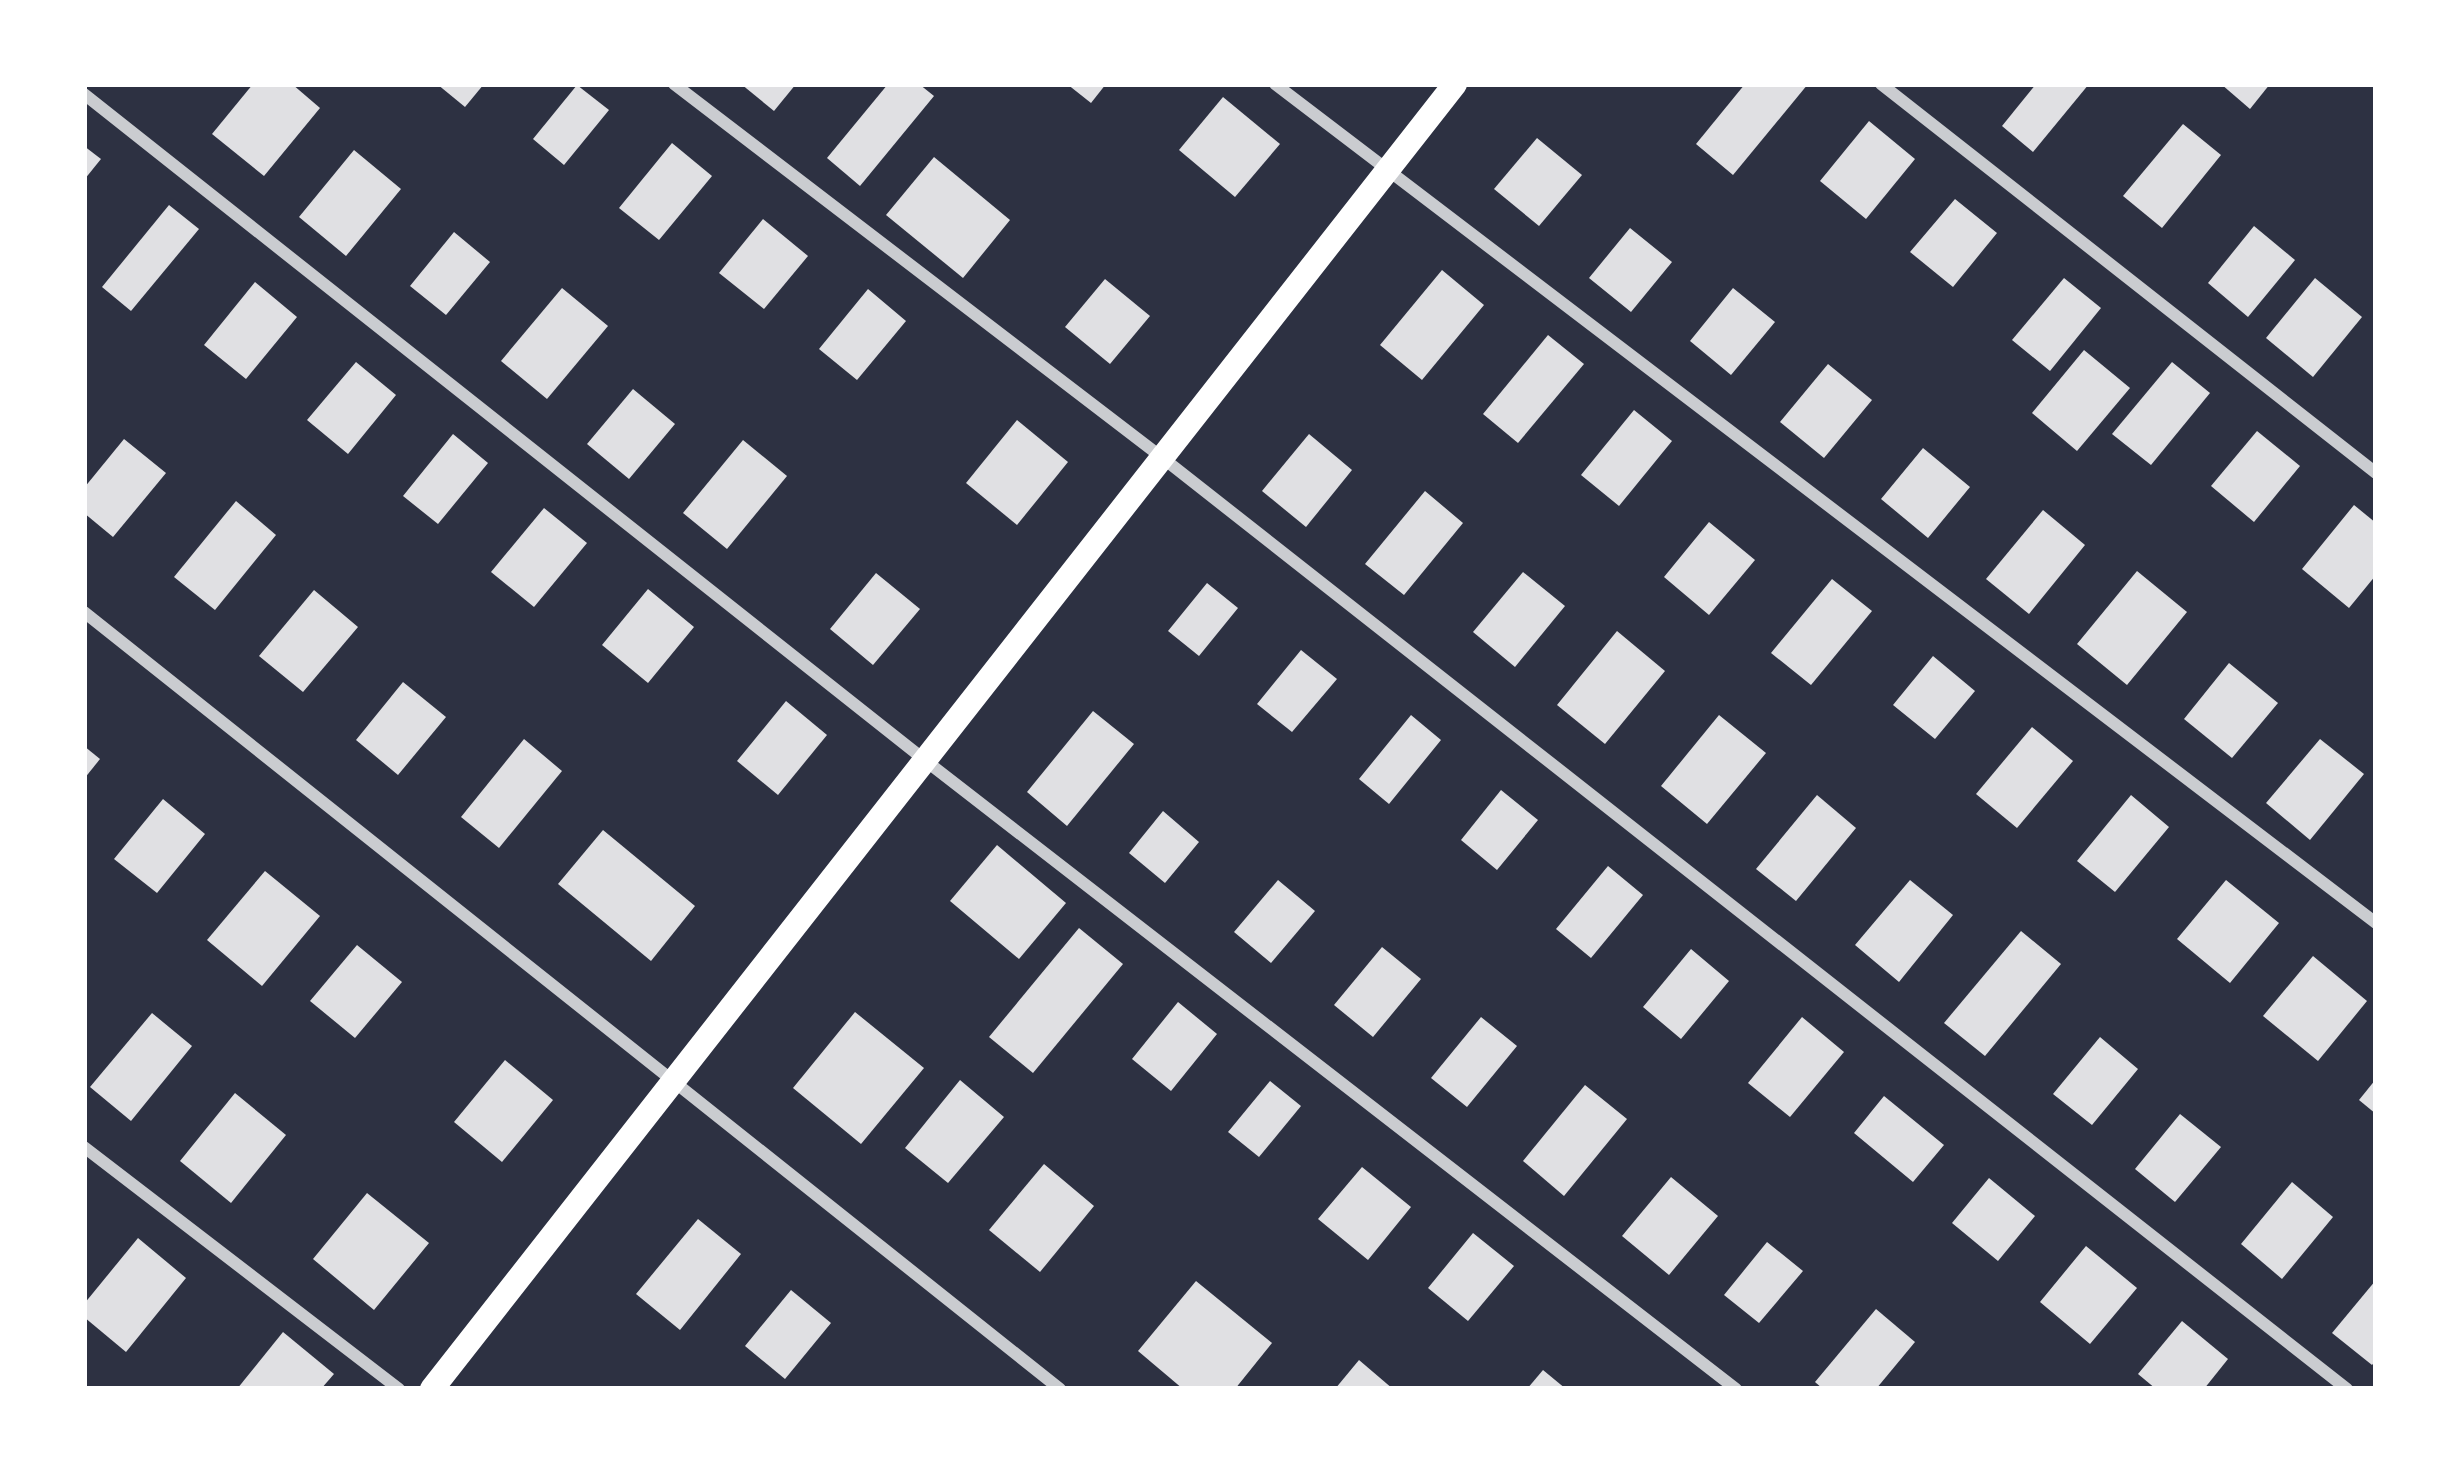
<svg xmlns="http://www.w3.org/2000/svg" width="2460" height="1473" viewBox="0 0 2460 1473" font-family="Arial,sans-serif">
<rect width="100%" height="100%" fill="#2d3142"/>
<g fill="#e0e0e3">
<path d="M253,84H292L320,108L264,176L212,134Z"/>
<path d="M437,84H484L465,107Z"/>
<path d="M741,84H796L774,111Z"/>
<path d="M888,84H919L934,96L860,186L827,158Z"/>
<path d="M1067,84H1106L1091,103Z"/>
<path d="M1745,84H1808L1733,175L1696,144Z"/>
<path d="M2036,84H2089L2033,152L2002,126Z"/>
<path d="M2221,84H2270L2250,109Z"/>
<path d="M577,85L609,110L564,165L533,139Z"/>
<path d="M1223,97L1280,144L1235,197L1179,150Z"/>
<path d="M1869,121L1915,159L1866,219L1820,181Z"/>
<path d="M2183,124L2221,155L2162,228L2123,196Z"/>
<path d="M1537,138L1582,175L1539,226L1494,189Z"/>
<path d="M672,143L712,176L659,240L619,208Z"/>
<path d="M84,146L101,159L84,180Z"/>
<path d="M354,150L401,189L346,256L299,217Z"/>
<path d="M934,157L1010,220L963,278L886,215Z"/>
<path d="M1955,199L1997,233L1953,287L1910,252Z"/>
<path d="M169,205L199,229L131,311L102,287Z"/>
<path d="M763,219L808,256L764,309L719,273Z"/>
<path d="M2254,226L2295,260L2248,317L2208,283Z"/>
<path d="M1630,228L1672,262L1631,312L1589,278Z"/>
<path d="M454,232L490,262L446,315L410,286Z"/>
<path d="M1442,270L1484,305L1422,380L1380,345Z"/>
<path d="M2064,278L2101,308L2050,371L2012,340Z"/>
<path d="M2315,278L2362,317L2313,377L2266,338Z"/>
<path d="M1105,279L1150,316L1110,364L1065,327Z"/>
<path d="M255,282L297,317L246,379L204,345Z"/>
<path d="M562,288L608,326L547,399L501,361Z"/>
<path d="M1733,288L1775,322L1731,375L1690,341Z"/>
<path d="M868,289L906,321L857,380L819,349Z"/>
<path d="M1548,335L1584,364L1518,443L1483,414Z"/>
<path d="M2084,350L2130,388L2077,451L2032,413Z"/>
<path d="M356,362L396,395L348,454L307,420Z"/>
<path d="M2172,362L2210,393L2151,465L2112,434Z"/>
<path d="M1828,364L1872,400L1824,458L1780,422Z"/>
<path d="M633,389L675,424L629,479L587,444Z"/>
<path d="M1634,410L1672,441L1619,506L1581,475Z"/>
<path d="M1017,420L1068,462L1017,525L966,483Z"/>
<path d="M2257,431L2300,466L2254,522L2211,486Z"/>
<path d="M453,434L488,463L438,524L403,496Z"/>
<path d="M1309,434L1352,470L1306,527L1262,491Z"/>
<path d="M124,439L166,473L113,537L84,513V488Z"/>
<path d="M743,440L787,476L727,549L683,513Z"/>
<path d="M1923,448L1970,487L1928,538L1881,499Z"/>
<path d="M1425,491L1463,523L1404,595L1365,564Z"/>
<path d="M236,501L276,535L215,610L174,577Z"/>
<path d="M2354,505L2376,523V575L2349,608L2302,569Z"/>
<path d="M544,508L587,543L534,607L491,572Z"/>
<path d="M2043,510L2085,545L2029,614L1986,579Z"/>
<path d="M1709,522L1755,560L1709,615L1664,577Z"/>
<path d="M2137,571L2187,612L2127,685L2077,644Z"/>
<path d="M1523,572L1565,606L1515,667L1473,632Z"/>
<path d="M876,573L920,609L873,665L830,629Z"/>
<path d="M1832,579L1872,611L1811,685L1771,653Z"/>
<path d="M1207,583L1238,608L1199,656L1168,631Z"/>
<path d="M648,589L694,627L648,683L602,645Z"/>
<path d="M314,590L358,627L303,692L259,656Z"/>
<path d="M1617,631L1665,671L1605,744L1557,705Z"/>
<path d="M1301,650L1337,679L1292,732L1257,704Z"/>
<path d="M1933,656L1975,691L1935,739L1893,705Z"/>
<path d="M2229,663L2278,703L2232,758L2184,719Z"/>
<path d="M403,682L446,717L398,775L356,740Z"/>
<path d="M786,701L827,735L778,795L737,761Z"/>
<path d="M1093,711L1134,744L1067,826L1027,792Z"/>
<path d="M1411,715L1441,740L1389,804L1359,779Z"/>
<path d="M1719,715L1766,753L1707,824L1661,786Z"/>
<path d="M2032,727L2073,761L2017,828L1976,794Z"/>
<path d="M524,739L562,771L499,848L461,817Z"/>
<path d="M2320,739L2364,774L2310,840L2266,803Z"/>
<path d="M84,746L100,759L84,779Z"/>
<path d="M1501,790L1538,820L1497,870L1461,840Z"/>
<path d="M1817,795L1856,828L1796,901L1756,869Z"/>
<path d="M2131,795L2169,827L2115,892L2077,861Z"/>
<path d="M163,799L205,834L157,893L114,859Z"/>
<path d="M1163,811L1199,842L1165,883L1129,853Z"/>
<path d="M603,830L695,906L651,961L558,884Z"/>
<path d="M997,845L1066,903L1019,959L950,901Z"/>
<path d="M1608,866L1643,895L1591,958L1556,929Z"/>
<path d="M265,871L320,916L262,986L207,940Z"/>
<path d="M1278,880L1315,911L1271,963L1234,932Z"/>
<path d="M1910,880L1953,915L1899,982L1855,945Z"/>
<path d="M2226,880L2279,923L2230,983L2177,939Z"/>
<path d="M1079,928L1123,964L1033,1073L989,1037Z"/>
<path d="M2021,931L2061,964L1985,1056L1944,1023Z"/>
<path d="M357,945L402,982L355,1038L310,1001Z"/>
<path d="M1382,947L1421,979L1373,1037L1334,1005Z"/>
<path d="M1691,949L1729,981L1681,1039L1643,1007Z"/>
<path d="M2313,956L2367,1001L2318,1061L2263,1016Z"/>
<path d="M1178,1002L1217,1034L1171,1091L1132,1059Z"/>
<path d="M855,1012L924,1068L861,1144L793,1088Z"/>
<path d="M152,1013L192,1046L131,1121L90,1087Z"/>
<path d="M1481,1017L1517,1046L1467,1107L1431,1078Z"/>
<path d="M1802,1017L1844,1052L1790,1117L1748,1083Z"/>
<path d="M2100,1037L2138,1069L2092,1125L2053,1094Z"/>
<path d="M505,1060L553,1100L502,1162L454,1122Z"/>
<path d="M2376,1079V1114L2359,1100Z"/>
<path d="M960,1080L1004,1117L948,1183L905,1148Z"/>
<path d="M1270,1081L1301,1106L1259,1157L1228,1132Z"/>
<path d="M1585,1085L1627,1119L1564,1196L1523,1161Z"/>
<path d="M235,1093L286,1135L231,1203L180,1161Z"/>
<path d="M1884,1096L1944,1145L1913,1182L1854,1133Z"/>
<path d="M2180,1114L2221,1147L2175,1202L2135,1169Z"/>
<path d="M1044,1164L1094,1206L1040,1272L989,1230Z"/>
<path d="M1362,1167L1411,1207L1368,1260L1318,1219Z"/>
<path d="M1671,1177L1718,1216L1669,1275L1622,1236Z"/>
<path d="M1989,1178L2035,1216L1998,1261L1952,1223Z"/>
<path d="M2292,1182L2333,1217L2282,1279L2241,1244Z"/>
<path d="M367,1193L429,1243L374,1310L313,1259Z"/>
<path d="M698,1219L741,1254L680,1330L636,1294Z"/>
<path d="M1473,1233L1514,1266L1468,1321L1428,1288Z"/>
<path d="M138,1238L186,1278L126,1352L84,1317V1304Z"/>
<path d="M1767,1242L1803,1271L1759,1323L1724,1295Z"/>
<path d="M2086,1246L2137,1288L2090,1344L2040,1302Z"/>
<path d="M2376,1280V1360L2372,1365L2332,1333Z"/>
<path d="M1196,1281L1272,1343L1235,1389H1183L1138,1351Z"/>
<path d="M791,1290L831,1323L785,1379L745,1346Z"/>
<path d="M1876,1309L1915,1342L1876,1389H1823L1815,1382Z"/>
<path d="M2182,1321L2228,1359L2204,1389H2156L2138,1374Z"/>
<path d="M283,1332L334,1374L321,1389H237Z"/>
<path d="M1359,1360L1393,1389H1335Z"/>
<path d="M1543,1370L1566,1389H1527Z"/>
</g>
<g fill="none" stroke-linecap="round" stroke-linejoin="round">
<g stroke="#caccd0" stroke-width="12">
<path d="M674,84L1164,459L2347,1389"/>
<path d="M1275,84L2376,923"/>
<path d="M1881,84L2376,473"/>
<path d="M84,94L926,761L1736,1389"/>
<path d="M84,612L1060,1389"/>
<path d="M84,1147L399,1389"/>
</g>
<path stroke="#fff" stroke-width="24" d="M432,1389L1455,84"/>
</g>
<rect width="2460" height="1473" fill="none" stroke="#ffffff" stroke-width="174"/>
</svg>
